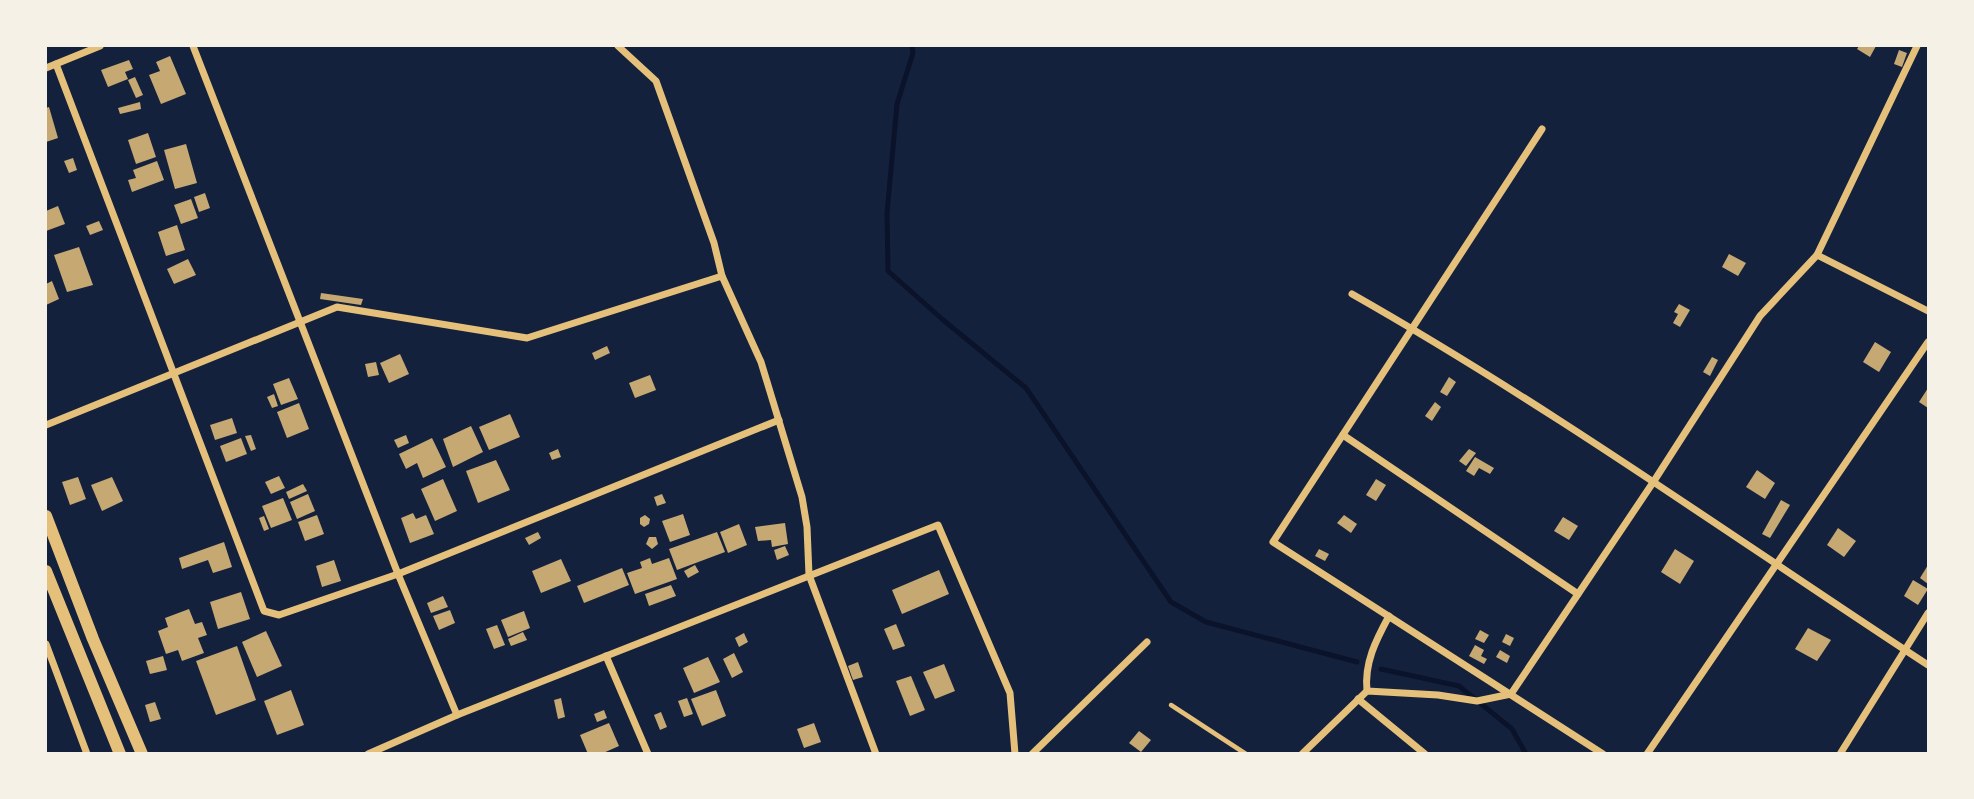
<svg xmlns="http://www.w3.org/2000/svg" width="1974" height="799" viewBox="0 0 1974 799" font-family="Manrope,sans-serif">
<rect width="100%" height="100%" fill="#14213d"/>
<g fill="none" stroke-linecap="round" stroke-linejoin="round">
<g stroke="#0b132b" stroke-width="5">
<path d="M912,46L913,53L897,104L887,213L888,271L942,319L1026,388L1171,602L1206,622L1357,662"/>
<path d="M1381,669L1459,686L1512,729L1526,754"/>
</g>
</g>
<g fill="#c6a872">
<path d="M1859,46H1876L1870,57L1857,49Z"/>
<path d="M1899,50L1907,53L1902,67L1894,64Z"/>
<path d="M170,56L186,94L161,104L149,75L160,71L156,62Z"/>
<path d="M129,60L133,69L125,72L128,79L108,87L101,70Z"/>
<path d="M135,77L143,95L136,98L128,80Z"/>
<path d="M140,102L141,109L120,114L118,108Z"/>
<path d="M49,107L58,138L46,142V108Z"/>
<path d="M148,133L156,157L136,164L128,140Z"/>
<path d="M186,144L197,183L175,189L164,150Z"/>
<path d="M73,158L77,170L69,173L64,161Z"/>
<path d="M157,161L164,180L132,192L128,180L136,178L133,170Z"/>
<path d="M205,193L210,208L199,212L194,197Z"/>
<path d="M191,199L198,218L181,224L174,205Z"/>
<path d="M58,206L65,224L46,231V211Z"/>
<path d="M99,221L103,230L90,235L86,226Z"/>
<path d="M177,225L185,250L166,256L158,232Z"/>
<path d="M79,247L93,285L67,292L54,255Z"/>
<path d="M1729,254L1746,263L1738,276L1722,267Z"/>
<path d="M188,259L196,275L174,284L167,269Z"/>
<path d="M52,281L59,299L46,305V284Z"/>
<path d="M321,293L363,299L361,305L320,299Z"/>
<path d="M1679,304L1690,310L1680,327L1673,323L1678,314L1674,312Z"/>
<path d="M1875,342L1891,352L1879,372L1863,362Z"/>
<path d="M607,346L610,353L595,360L592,353Z"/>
<path d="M400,354L409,374L389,383L380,363Z"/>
<path d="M1712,357L1718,360L1710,376L1703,372Z"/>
<path d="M376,362L379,375L368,377L365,364Z"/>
<path d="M650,375L656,390L635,398L629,383Z"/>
<path d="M1449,377L1456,382L1447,396L1440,392Z"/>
<path d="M289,378L298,399L281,405L273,384Z"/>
<path d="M1928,388V408L1919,402Z"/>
<path d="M274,394L278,406L272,408L267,397Z"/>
<path d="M1435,402L1441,407L1432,421L1425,416Z"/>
<path d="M299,403L309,429L287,438L277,412Z"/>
<path d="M510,414L520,437L489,450L479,427Z"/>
<path d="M232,418L237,433L215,440L210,425Z"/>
<path d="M471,426L483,452L453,467L443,439Z"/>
<path d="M251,435L256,449L251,451L245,436Z"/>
<path d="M406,435L409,443L398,448L394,440Z"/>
<path d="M241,438L247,454L226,462L220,446Z"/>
<path d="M432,438L446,467L423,478L417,463L406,469L399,454Z"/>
<path d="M558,449L561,457L552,460L549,453Z"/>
<path d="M1469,449L1476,453L1466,466L1459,461Z"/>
<path d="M1475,457L1494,468L1490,474L1479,468L1474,476L1466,471Z"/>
<path d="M496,460L510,490L478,503L466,471Z"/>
<path d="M1757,470L1775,483L1765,499L1746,487Z"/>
<path d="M279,476L285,488L271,494L265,482Z"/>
<path d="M78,477L86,499L70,505L62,482Z"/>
<path d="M112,477L123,501L102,511L91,485Z"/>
<path d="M443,479L457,511L435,521L421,489Z"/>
<path d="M1376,479L1386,485L1376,501L1366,495Z"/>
<path d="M303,484L307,491L289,499L286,492Z"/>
<path d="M308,494L315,511L297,519L290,502Z"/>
<path d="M662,494L666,503L657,506L654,497Z"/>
<path d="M283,498L292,520L271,528L262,506Z"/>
<path d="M1781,500L1790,505L1770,538L1762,534Z"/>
<path d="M413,513L416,519L426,515L434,534L410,543L401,518Z"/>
<path d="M683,514L690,535L670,542L662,521Z"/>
<path d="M317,515L324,534L305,541L298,522Z"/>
<path d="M645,515L650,519L649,524L644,527L640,524V518Z"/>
<path d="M1344,515L1357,524L1351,533L1337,523Z"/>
<path d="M264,516L269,529L264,531L259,518Z"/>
<path d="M1563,517L1578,526L1569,540L1554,531Z"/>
<path d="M785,523L788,544L772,547L771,540L758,541L755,527Z"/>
<path d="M739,524L747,545L728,553L720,532Z"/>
<path d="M1838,528L1856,541L1844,557L1827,545Z"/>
<path d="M538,532L541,538L529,545L525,538Z"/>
<path d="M717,532L725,552L677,570L669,549Z"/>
<path d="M649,537H656L658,544L652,549L646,544Z"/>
<path d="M224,542L232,567L213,573L208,560L182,569L179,558Z"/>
<path d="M785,546L789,555L777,560L774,550Z"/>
<path d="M1319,549L1329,554L1325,561L1315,556Z"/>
<path d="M1675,549L1694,561L1680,584L1661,572Z"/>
<path d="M650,558L652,564L669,558L677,579L635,594L627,573L642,568L640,562Z"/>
<path d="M561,559L571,581L541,593L532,571Z"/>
<path d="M334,560L341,581L322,587L316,566Z"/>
<path d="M695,565L699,572L688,578L684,571Z"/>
<path d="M1928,565V584L1920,578Z"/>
<path d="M622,568L629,585L584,603L577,586Z"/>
<path d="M939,570L949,594L902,614L892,590Z"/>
<path d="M1913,580L1928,589L1918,605L1904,596Z"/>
<path d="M671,585L676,596L649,606L645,594Z"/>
<path d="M241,592L250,619L218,629L210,602Z"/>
<path d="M443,596L448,607L431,613L427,603Z"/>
<path d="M189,609L195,624L202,622L207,635L198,638L204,653L182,661L178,650L166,654L158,631L168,627L165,618Z"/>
<path d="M450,610L455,623L439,630L433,616Z"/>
<path d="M524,611L530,628L508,637L501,620Z"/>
<path d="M896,624L905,646L893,650L884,629Z"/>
<path d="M497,625L505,645L494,649L486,629Z"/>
<path d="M1808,628L1831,640L1817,661L1795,649Z"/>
<path d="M1480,630L1489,635L1484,643L1475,639Z"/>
<path d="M266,631L282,666L257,677L242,642Z"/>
<path d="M523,632L527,640L511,646L508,639Z"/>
<path d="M744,633L748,642L739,647L735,638Z"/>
<path d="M1506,634L1514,638L1510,646L1502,642Z"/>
<path d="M1475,645L1484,650L1481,656L1487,659L1484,664L1469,656Z"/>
<path d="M237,646L256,700L216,715L196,661Z"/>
<path d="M1500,650L1510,656L1507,663L1496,657Z"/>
<path d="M734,653L743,672L732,678L723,659Z"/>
<path d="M163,656L167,670L150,674L146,661Z"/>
<path d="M708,657L720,682L694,693L683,668Z"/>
<path d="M858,662L863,677L853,680L848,666Z"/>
<path d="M944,664L955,691L935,699L923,672Z"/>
<path d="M911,676L925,710L910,716L896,681Z"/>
<path d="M291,690L304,725L277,735L264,701Z"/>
<path d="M716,690L726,716L702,726L691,699Z"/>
<path d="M561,698L565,717L558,719L554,700Z"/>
<path d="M687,698L693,714L684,717L678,701Z"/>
<path d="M155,702L161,719L150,722L145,705Z"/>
<path d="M604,710L607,718L597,722L594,714Z"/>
<path d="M661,712L667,727L660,730L654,715Z"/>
<path d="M609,723L619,746L601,754H588L580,735Z"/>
<path d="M814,723L821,742L804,748L797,729Z"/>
<path d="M1139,731L1151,740L1141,752L1129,743Z"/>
</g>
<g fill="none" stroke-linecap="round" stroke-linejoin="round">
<path stroke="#e5c07b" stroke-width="4.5" d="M1171,705L1246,754"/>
<g stroke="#e5c07b" stroke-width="7">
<path d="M193,46L398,574L457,715"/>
<path d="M618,46L656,81L714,243L722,276L761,362L802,497L807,527L809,575L876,754"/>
<path d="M56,64L264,611L279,615L398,574L779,420"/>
<path d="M46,68L100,46"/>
<path d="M1542,129L1273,542L1603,754"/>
<path d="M1817,255L1928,311"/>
<path d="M1352,294C1551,407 1737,540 1928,665"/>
<path d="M46,425L337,307L527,338L722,276"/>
<path d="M1343,435L1578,594"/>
<path d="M46,644L87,754"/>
<path d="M606,656L648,754"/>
<path d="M1367,691C1364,663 1376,640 1389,616"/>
<path d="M1358,699L1425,754"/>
<path d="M368,754L457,715L938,525L1010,693L1015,754"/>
<path d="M1032,754L1147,642"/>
<path d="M1302,754L1367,691L1438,695L1477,701L1511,694L1654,481L1760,316L1817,255L1917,46"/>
<path d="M1647,754L1928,342"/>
<path d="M1840,754L1928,613"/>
</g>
<g stroke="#e5c07b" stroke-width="12">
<path d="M46,516L93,639L142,754"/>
<path d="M46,571L120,754"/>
</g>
</g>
<rect width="1974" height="799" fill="none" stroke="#f6f1e7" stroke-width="94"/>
</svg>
